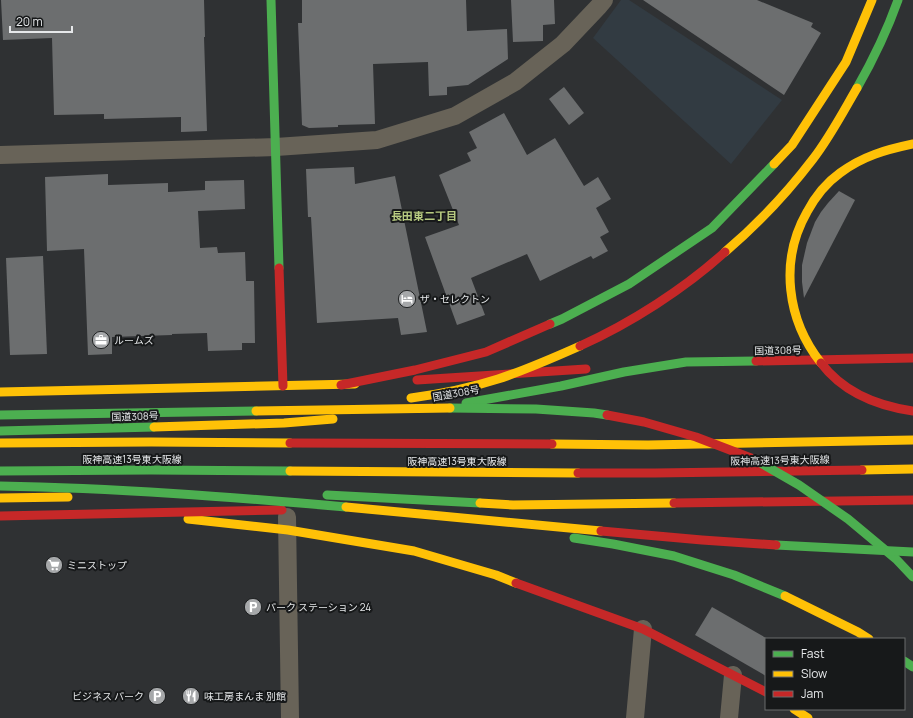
<svg xmlns="http://www.w3.org/2000/svg" width="913" height="718" viewBox="0 0 913 718" font-family="Manrope,'Noto Sans JP',sans-serif">
<rect width="100%" height="100%" fill="#2f3133"/>
<path fill="#323b42" d="M621,0H629L782,100L731,164L593,38Z"/>
<g fill="#6c6e6f">
<path d="M1,0H204L205,37H204L207,131L181,132V117L104,119V114L54,115L52,38L3,40Z"/>
<path d="M302,0H466L467,31L507,29L508,59L468,85L447,87V95L429,96L428,62L373,64L375,124L338,125V127L309,128L302,125L298,23H302Z"/>
<path d="M511,0H554L555,24L543,25V41L513,42Z"/>
<path d="M643,0H757L813,23L811,27L821,33L784,95Z"/>
<path d="M564,87L584,113L569,125L549,99Z"/>
<path d="M504,113L527,155L555,138L584,186L598,177L611,199L596,208L609,232L600,237L608,251L593,259L591,256L540,281L527,254L471,278L485,315L457,325L425,237L459,225L439,175L471,161L467,153L477,148L469,132Z"/>
<path d="M354,167L355,184L395,176L427,332L401,335L398,318L317,323L311,217H308L306,169Z"/>
<path d="M108,174V185L168,183V192L205,190V181L244,180L245,209L198,211L200,248L217,247L218,253L245,252L246,281H254L255,343H242V350L208,351L207,333L172,334V335L112,337V354L88,355L84,249L47,251L45,177Z"/>
<path d="M839,191L855,200L804,298L802,282V265L807,243L815,222L821,212L828,203Z"/>
<path d="M43,256L47,354L10,355L6,258Z"/>
<path d="M712,607L766,638V676L695,635Z"/>
</g>
<g fill="none" stroke-linecap="round" stroke-linejoin="round">
<g stroke="#686358" stroke-width="18">
<path d="M0,155L276,147L377,140L455,116L515,82L563,44L599,6L604,0"/>
<path d="M287,517L290,718"/>
<path d="M635,718L643,629"/>
<path d="M729,718L733,675"/>
</g>
<g stroke="#4caf50" stroke-width="9">
<path d="M271,0L279,268"/>
<path d="M550,324L562,319L629,284L712,228L774,164"/>
<path d="M466,403L561,386L624,372L686,362L756,361"/>
<path d="M0,431L154,427"/>
<path d="M0,471L151,470L290,471"/>
<path d="M327,495L480,503"/>
<path d="M574,538L613,544L674,556L734,575L785,596"/>
<path d="M904,661L913,667"/>
</g>
<g stroke="#ffc107" stroke-width="9">
<path d="M774,164L792,145L846,62L872,0"/>
<path d="M0,392L355,384"/>
<path d="M154,427L284,423L333,419"/>
<path d="M862,470L913,469"/>
<path d="M290,471L578,473"/>
<path d="M0,498L68,497"/>
<path d="M480,503L513,505L674,503"/>
<path d="M188,519L288,530L414,551L496,575L516,583"/>
<path d="M785,596L858,632L869,639"/>
<path d="M794,709L808,718"/>
</g>
<g stroke="#c62828" stroke-width="9">
<path d="M279,268L283,386"/>
<path d="M756,361L913,358"/>
<path d="M417,380L586,369"/>
<path d="M341,385L415,370L486,352L550,324"/>
<path d="M578,473H655L862,470"/>
<path d="M674,503L913,500"/>
<path d="M0,516L282,510"/>
<path d="M516,583L643,629L766,692"/>
</g>
<g stroke="#4caf50" stroke-width="9">
<path d="M857,88C873,60 887,31 898,0"/>
<path d="M450,408L536,409L594,413L607,415"/>
<path d="M0,415L256,411"/>
<path d="M759,462L799,485L848,519L896,559L913,577"/>
<path d="M0,486C116,488 231,497 346,507"/>
<path d="M776,545L913,552"/>
</g>
<g stroke="#ffc107" stroke-width="9">
<path d="M725,252C758,224 787,193 813,159C830,137 843,112 857,88"/>
<path d="M821,363C787,320 779,261 807,212C815,197 826,183 840,173C863,156 885,150 913,144"/>
<path d="M411,398C440,394 470,388 498,379C526,370 553,358 580,346"/>
<path d="M256,411L450,408"/>
<path d="M0,443L151,442L290,443"/>
<path d="M552,444L648,445L913,440"/>
<path d="M346,507L601,531"/>
</g>
<g stroke="#c62828" stroke-width="9">
<path d="M580,346C631,323 684,289 725,252"/>
<path d="M821,363C843,392 878,406 913,411"/>
<path d="M607,415L644,422L696,437L751,458L759,462"/>
<path d="M290,443L552,444"/>
<path d="M601,531L702,540L776,545"/>
</g>
</g>
<defs>
<symbol id="hotel-disc" viewBox="-11 -11 22 22"><circle r="9.5" fill="#a6a8aa" stroke="#17191a"/><path d="M-6-4.5h1.5V1H6V5H4.5V3h-9V5H-6ZM-4 0a1.8 1.8 0 1 1 3.6 0ZM.5 0V-2.5h3Q6-2.5 6 0Z" fill="#fff"/></symbol>
<symbol id="office-disc" viewBox="-11 -11 22 22"><circle r="9.5" fill="#a6a8aa" stroke="#17191a"/><path d="M-6-3h4V-5.5h4V-3h4V5H-6ZM-1-4.5V-3h2v-1.5ZM-6 0V1H6V0Z" fill="#fff"/></symbol>
<symbol id="supermarket-disc" viewBox="-11 -11 22 22"><circle r="9.5" fill="#a6a8aa" stroke="#17191a"/><path d="M-6-5.5h2.5l.6 2H6L4.5 2H-2.5L-4.4-4H-6ZM-1.5 3.2a1.3 1.3 0 1 0 .1 0ZM3 3.2a1.3 1.3 0 1 0 .1 0Z" fill="#fff"/></symbol>
<symbol id="parking-disc" viewBox="-11 -11 22 22"><circle r="9.5" fill="#a6a8aa" stroke="#17191a"/><path d="M-3.5-5.5H1a3.5 3.5 0 0 1 0 7H-1V5.5H-3.5ZM-1-3.4V-.6H.8a1.4 1.4 0 0 0 0-2.8Z" fill="#fff"/></symbol>
<symbol id="restaurant-disc" viewBox="-11 -11 22 22"><circle r="9.5" fill="#a6a8aa" stroke="#17191a"/><path d="M-5-6h1v4h1v-4h1v4h1v-4h1v5L-1.5 .5V6h-2V.5L-5-1ZM5-6V6H3V1.5H1.5Q1.5-4 5-6Z" fill="#fff"/></symbol>
</defs>
<g fill-rule="evenodd">
<use href="#hotel-disc" x="397" y="289" width="20" height="20"/>
<use href="#office-disc" x="91" y="330" width="20" height="20"/>
<use href="#supermarket-disc" x="44" y="555" width="20" height="20"/>
<use href="#parking-disc" x="243" y="597" width="20" height="20"/>
<use href="#parking-disc" x="147" y="686" width="20" height="20"/>
<use href="#restaurant-disc" x="181" y="686" width="20" height="20"/>
</g>
<g text-anchor="middle" dominant-baseline="central" stroke-width="4" stroke-linejoin="round" paint-order="stroke">
<g font-size="10" fill="#e6e8ea" stroke="#17191a" text-anchor="start">
<text x="420" y="299">ザ・セレクトン</text>
<text x="114" y="340">ルームズ</text>
<text x="67" y="565">ミニストップ</text>
<text x="266" y="607">パーク ステーション 24</text>
<text x="144" y="696" text-anchor="end">ビジネス パーク</text>
<text x="204" y="696">味工房まんま 別館</text>
</g>
<g font-size="10" fill="#e6e8ea" stroke="#17191a">
<text transform="translate(778 350) rotate(-1)">国道308号</text>
<text transform="translate(456 393) rotate(-10)">国道308号</text>
<text transform="translate(135 416) rotate(-2)">国道308号</text>
<text x="132" y="459">阪神高速13号東大阪線</text>
<text transform="translate(780 460) rotate(-1)">阪神高速13号東大阪線</text>
<text x="457" y="461">阪神高速13号東大阪線</text>
</g>
<g font-size="11" font-weight="bold" fill="#b8cb81" stroke="#17191a">
<text x="424" y="215">長田東二丁目</text>
</g>
</g>
<rect x="765" y="638" width="140" height="72" fill="#17191a" stroke="#6a6c6d"/>
<rect x="773" y="651" width="20" height="6" fill="#4caf50" stroke="#6a6c6d"/>
<text x="801" y="658" font-size="12" fill="#e6e8ea">Fast</text>
<rect x="773" y="671" width="20" height="6" fill="#ffc107" stroke="#6a6c6d"/>
<text x="801" y="678" font-size="12" fill="#e6e8ea">Slow</text>
<rect x="773" y="691" width="20" height="6" fill="#c62828" stroke="#6a6c6d"/>
<text x="801" y="698" font-size="12" fill="#e6e8ea">Jam</text>
<path d="M10 26v6h62v-6" fill="none" stroke="#e6e8ea" stroke-width="2"/>
<text x="16" y="26" font-size="12" fill="#e6e8ea" stroke="#17191a" stroke-width="3" paint-order="stroke">20 m</text>
</svg>
